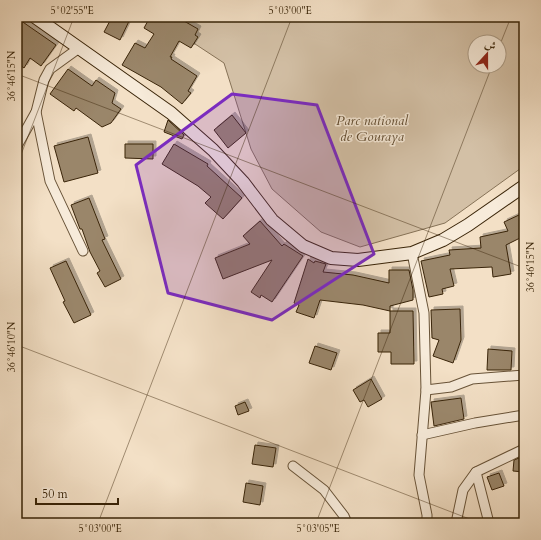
<svg xmlns="http://www.w3.org/2000/svg" width="541" height="540" viewBox="0 0 541 540" font-family="Cardo,Amiri,serif">
<defs>
<filter id="shadow"><feDropShadow dx="3" dy="-3" stdDeviation="0" flood-color="#0004"/></filter>
</defs>
<rect width="100%" height="100%" fill="#f3e0c6"/>
<filter id="stains"><feTurbulence type="fractalNoise" baseFrequency=".005" numOctaves="4"/><feColorMatrix values="0 0 0 0 .2 0 0 0 0 .09 0 0 0 0 .02 0 0 0 .5 -.17"/></filter>
<radialGradient id="worn" r=".72"><stop offset=".6" stop-color="#630" stop-opacity="0"/><stop offset="1" stop-color="#630" stop-opacity=".3"/></radialGradient>
<path fill="#d3c0a6" stroke="#867257" fill-rule="evenodd" d="M154,17H524V166L445,223L360,247L321,232L272,189L251,149L224,63ZM475,42H499V66H475Z"/>
<g fill="#9a866b" stroke="#392408" filter="url(#shadow)">
<path d="M112,17H131L120,40L104,32Z"/>
<path d="M150,17H177L198,29L195,35L198,37L191,48L179,41L170,57H172L171,59L197,76L188,91L191,93L182,104L161,87L122,65L135,43L145,48L154,34L144,28Z"/>
<path d="M17,18L56,45L41,66L30,58L24,68L17,63Z"/>
<path d="M68,69L92,86L96,80L115,93L112,103L121,109L111,123L102,127L76,108L74,111L50,94Z"/>
<path d="M232,115L246,133L228,148L214,130Z"/>
<path d="M168,120L184,135L182,139L164,132Z"/>
<path d="M88,137L98,173L64,182L54,146Z"/>
<path d="M125,144H153V159L125,158Z"/>
<path d="M174,144L208,164L207,166L242,198L223,219L205,203L211,197L198,186L162,164Z"/>
<path d="M89,198L105,239L102,240L121,279L105,287L97,273L100,271L90,252L82,229H80L71,205Z"/>
<path d="M519,215L524,225V236L506,245L511,274L493,277L492,267L450,269L454,286L442,289L443,294L429,297L421,261L450,255L449,250L481,248L480,237L508,231L504,222Z"/>
<path d="M260,221L282,246L284,244L303,256L272,302L261,295L260,298L251,292L272,260L223,279L215,258L250,244L243,236Z"/>
<path d="M308,259L314,263L315,261L326,264L323,272L353,275L389,283V270H409L413,290V300L390,306V311L363,305L320,300L314,318L296,312L299,305L294,303Z"/>
<path d="M66,261L91,315L74,323L63,302L65,301L50,268Z"/>
<path d="M460,309L461,340L453,363L433,356L439,340L432,338L431,310Z"/>
<path d="M390,311H413L414,364H391V352H378V333H390Z"/>
<path d="M315,346L337,353L331,370L309,363Z"/>
<path d="M488,349L512,351L511,370H487Z"/>
<path d="M371,379L382,399L368,407L364,400L360,402L353,390Z"/>
<path d="M461,398L464,419L434,426L431,402Z"/>
<path d="M245,402L249,411L238,415L235,406Z"/>
<path d="M255,445L276,448L273,467L252,464Z"/>
<path d="M519,458L524,459V472L513,471L514,460Z"/>
<path d="M499,473L504,486L492,490L487,477Z"/>
<path d="M246,483L263,486L260,505L243,502Z"/>
</g>
<g fill="none" stroke-linecap="round" stroke-linejoin="round">
<defs>
<g id="minor">
<path d="M36,112L50,181L83,251"/>
<path d="M17,146L36,112L44,80L50,69L79,48"/>
<path d="M415,251L412,253L424,313L426,390L419,475L427,515V523"/>
<path d="M426,390L451,387L472,379L524,375"/>
<path d="M422,435L475,423L524,415"/>
<path d="M293,466L324,490L344,516L347,523"/>
<path d="M476,472L489,523"/>
<path d="M456,523L463,490L476,472L524,449"/>
</g>
<path id="secondary" d="M35,17L171,113L213,150L243,182L272,220L303,246L331,258L358,260L412,253L443,240L468,225L524,186"/>
</defs>
<use href="#minor" stroke="#685338" stroke-width="11"/>
<use href="#secondary" stroke="#392408" stroke-width="14"/>
<use href="#minor" stroke="#f7ebda" stroke-width="9"/>
<use href="#secondary" stroke="#f7ebda" stroke-width="12"/>
</g>
<path fill="#7b2cbf" fill-opacity="0.2" stroke="#7b2cbf" stroke-width="3" stroke-linejoin="round" d="M232,94L317,105L374,254L272,320L168,293L136,165Z"/>
<path fill="none" stroke="#392408" stroke-width="1" stroke-opacity="0.45" d="M499,47L511,17M17,74L524,268M17,165L74,17M17,345L480,523M98,523L292,17M316,523L492,66"/>
<g text-anchor="middle" dominant-baseline="central" stroke-width="3" stroke-linejoin="round" paint-order="stroke">
<g font-size="14" font-style="italic" fill="#604b30" stroke="#f7ebda">
<text x="372" y="120">Parc national<tspan x="372" dy="16">de Gouraya</tspan></text>
</g>
</g>
<rect width="541" height="540" fill="none" stroke="#f3e0c6" stroke-width="44"/>
<g transform="translate(487 54) rotate(21)"><circle r="19" fill="#f7ebda" stroke="#ab9b86"/>
<path d="M0-3L7 15L0 10L-7 15Z" fill="#8f2418"/>
<text y="-6" font-size="11" font-weight="bold" text-anchor="middle" fill="#392408">ش</text>
</g>
<path d="M36 498v6h82v-6" fill="none" stroke="#392408" stroke-width="2"/>
<text x="42" y="498" font-size="12" fill="#392408" stroke="#f7ebda" stroke-width="3" paint-order="stroke">50 m</text>
<rect x="22" y="22" width="497" height="496" fill="none" stroke="#392408" stroke-width="1.5"/>
<g font-size="10" text-anchor="middle" fill="#392408">
<text x="72" y="14">5°02'55"E</text>
<text x="290" y="14">5°03'00"E</text>
<text transform="translate(11 76) rotate(-90)" y="4">36°46'15"N</text>
<text transform="translate(530 267) rotate(-90)" y="4">36°46'15"N</text>
<text transform="translate(11 347) rotate(-90)" y="4">36°46'10"N</text>
<text x="100" y="532">5°03'00"E</text>
<text x="318" y="532">5°03'05"E</text>
</g>
<rect width="100%" height="100%" filter="url(#stains)"/>
<rect width="100%" height="100%" fill="url(#worn)"/>
</svg>
